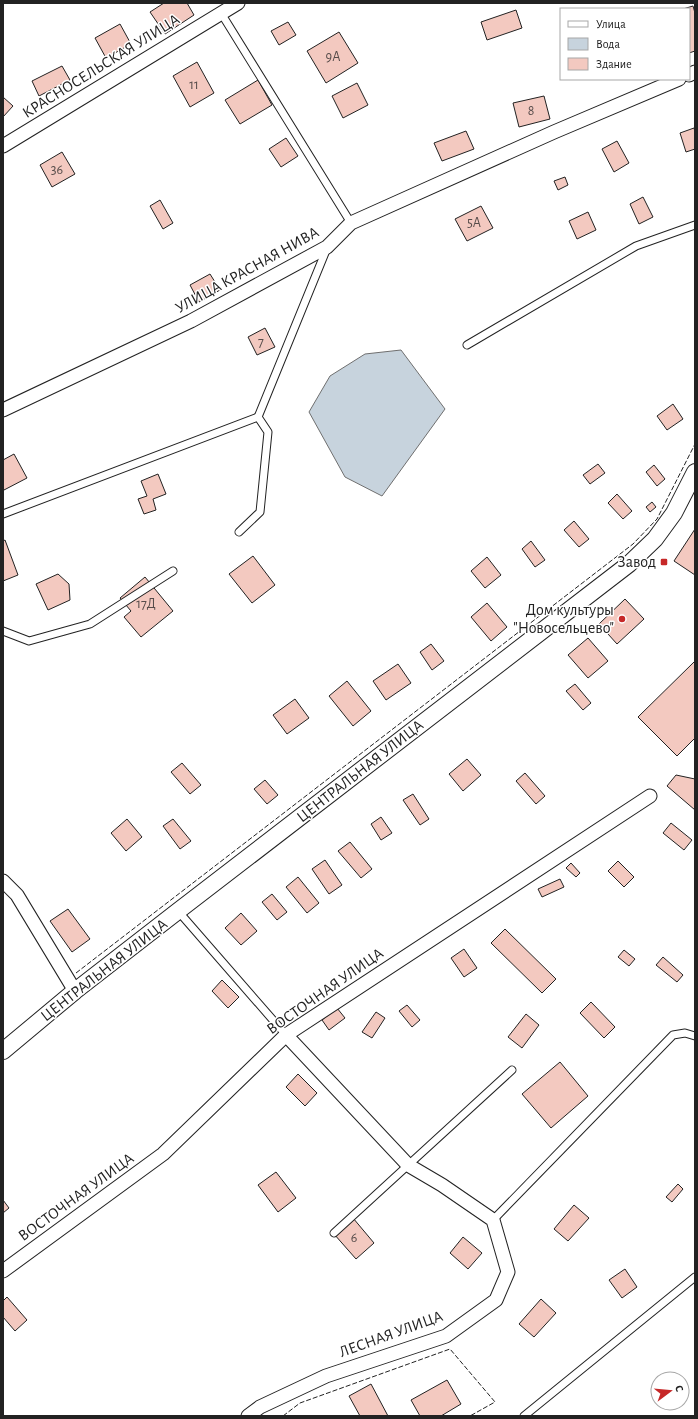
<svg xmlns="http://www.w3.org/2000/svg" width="698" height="1419" viewBox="0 0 698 1419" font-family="'Alegreya Sans',sans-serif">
<rect width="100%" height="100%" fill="#fff"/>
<path fill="#c7d3dd" stroke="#6f6f6f" d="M401,350L445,409L382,496L345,477L309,412L330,376L365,354Z"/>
<g fill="#f3c9c0" stroke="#222">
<path d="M164,3H187L194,15L165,34L150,12Z"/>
<path d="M693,6L695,13V51L689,53V9H683Z"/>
<path d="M516,10L522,28L487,40L481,22Z"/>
<path d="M288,22L296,35L279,45L271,31Z"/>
<path d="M120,24L131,44L106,58L95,38Z"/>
<path d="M339,32L358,63L326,83L307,51Z"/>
<path d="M197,62L214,93L190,107L173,76Z"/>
<path d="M62,66L70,80L39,96L32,81Z"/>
<path d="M258,80L272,105L240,124L225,100Z"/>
<path d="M357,83L368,105L343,118L332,96Z"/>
<path d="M544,96L550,119L519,127L513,103Z"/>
<path d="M3,97L13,106L3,117Z"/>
<path d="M694,128L695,132V149L686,152L680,133Z"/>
<path d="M466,131L474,149L442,161L434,143Z"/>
<path d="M286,138L298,156L281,167L269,149Z"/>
<path d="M617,141L629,163L614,172L602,149Z"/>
<path d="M62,152L75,174L52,187L40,165Z"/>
<path d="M565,177L568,185L558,190L554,181Z"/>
<path d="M643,197L653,217L639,224L630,204Z"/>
<path d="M160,200L173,223L163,229L150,206Z"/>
<path d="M481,206L493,228L467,241L455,219Z"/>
<path d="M588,212L596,230L577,239L569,221Z"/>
<path d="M210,274L220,290L199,302L190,285Z"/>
<path d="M265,328L275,347L257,355L248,337Z"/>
<path d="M673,404L683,419L667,430L657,416Z"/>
<path d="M14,454L27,478L4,490L3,488V460Z"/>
<path d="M598,464L605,473L590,484L583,475Z"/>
<path d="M654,465L665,479L657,486L646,472Z"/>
<path d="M158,474L166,494L153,499L156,510L144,514L138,499L147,496L141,481Z"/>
<path d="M617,494L632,511L623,519L608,503Z"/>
<path d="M652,502L656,507L650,512L646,507Z"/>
<path d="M574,521L589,539L579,547L564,530Z"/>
<path d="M695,529V575L674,561Z"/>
<path d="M5,540L18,575L3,581V541Z"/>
<path d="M531,541L545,560L535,567L522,549Z"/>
<path d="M253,556L275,585L252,603L229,574Z"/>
<path d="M487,557L501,575L485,588L471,571Z"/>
<path d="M58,574L69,584L70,600L48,610L36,584Z"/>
<path d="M145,577L173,611L141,637L124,617L131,611L120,598Z"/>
<path d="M625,599L644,619L617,644L599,624Z"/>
<path d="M487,603L507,627L491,641L471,617Z"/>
<path d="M588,638L608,661L588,678L568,655Z"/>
<path d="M431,644L444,661L432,670L420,652Z"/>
<path d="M694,662L695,663V738L677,756L638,717Z"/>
<path d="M398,664L411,683L386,700L373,681Z"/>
<path d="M347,681L371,711L353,726L329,696Z"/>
<path d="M575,684L591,703L583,710L566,691Z"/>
<path d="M295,699L309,718L287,734L273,715Z"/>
<path d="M467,759L481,775L463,791L449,774Z"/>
<path d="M182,763L201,785L190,794L171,772Z"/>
<path d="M525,773L545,796L536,804L516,781Z"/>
<path d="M676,775L695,779V810L667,786Z"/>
<path d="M265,780L278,795L267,804L254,789Z"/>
<path d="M413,794L429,819L420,825L403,800Z"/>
<path d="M381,817L392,833L381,840L371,824Z"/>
<path d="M127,819L142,837L126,851L111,833Z"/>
<path d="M173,819L191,841L180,849L163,826Z"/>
<path d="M671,823L692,840L684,850L663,833Z"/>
<path d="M350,842L372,869L361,878L338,851Z"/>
<path d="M325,860L342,885L329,894L312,869Z"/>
<path d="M618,861L634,877L624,887L608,871Z"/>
<path d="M571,863L580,873L576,877L566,868Z"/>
<path d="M298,877L319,903L307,913L286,887Z"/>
<path d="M560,879L564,887L542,897L538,889Z"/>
<path d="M272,894L287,912L277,920L262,902Z"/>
<path d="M68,909L90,939L72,952L50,921Z"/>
<path d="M241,913L257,931L241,945L225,928Z"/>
<path d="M505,929L556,979L542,993L491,943Z"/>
<path d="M464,949L477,968L464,977L451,958Z"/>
<path d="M624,950L635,959L629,966L618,957Z"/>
<path d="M663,957L683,975L677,982L656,965Z"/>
<path d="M222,980L239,997L228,1008L212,991Z"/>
<path d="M591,1002L615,1027L604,1038L580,1013Z"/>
<path d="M407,1005L420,1020L412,1027L399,1011Z"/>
<path d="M337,1008L345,1018L329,1030L322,1020Z"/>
<path d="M376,1012L385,1018L372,1038L362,1032Z"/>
<path d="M526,1014L539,1025L522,1048L508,1037Z"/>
<path d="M560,1062L588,1096L551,1128L522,1094Z"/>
<path d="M298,1074L317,1093L305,1106L286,1087Z"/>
<path d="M276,1172L296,1198L278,1212L258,1185Z"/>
<path d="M678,1184L683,1189L672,1202L666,1197Z"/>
<path d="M3,1200L9,1208L3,1213Z"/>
<path d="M574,1205L589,1218L568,1241L554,1229Z"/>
<path d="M353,1218L374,1243L356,1259L334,1234Z"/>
<path d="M463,1237L482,1253L468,1269L450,1253Z"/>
<path d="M625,1269L637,1287L622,1298L609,1280Z"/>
<path d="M7,1297L27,1320L15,1331L3,1317V1301Z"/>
<path d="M541,1299L556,1313L534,1337L519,1324Z"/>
<path d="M447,1380L461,1404L441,1416H420L411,1400Z"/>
<path d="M371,1384L388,1416H360L349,1396Z"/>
</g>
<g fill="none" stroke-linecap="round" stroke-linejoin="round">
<defs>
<g id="service">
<path d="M221,13L351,223"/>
<path d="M467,345L636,246L695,225"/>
<path d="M3,514L258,417"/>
<path d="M239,532L260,512L268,432L258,417L327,248"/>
<path d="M3,631L29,641L90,624L173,571"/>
<path d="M178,911L286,1035"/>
<path d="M493,1220L673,1035L685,1033L695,1036"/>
<path d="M334,1233L512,1070"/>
<path d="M524,1416L695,1277"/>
</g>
<g id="minor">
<path d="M689,75L695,72"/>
<path d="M3,146L238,3"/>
<path d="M3,410L191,321L327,247L351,223L554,132L679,79"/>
<path d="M3,881L17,895L75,991"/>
<path d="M3,1271L163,1154L286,1035L650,796"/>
<path d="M248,1416L260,1407L326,1376L446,1336L496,1300L508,1272L493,1220L442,1185L408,1165L286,1035"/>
</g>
<path id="tertiary" d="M3,1051L75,991L178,911L629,564L655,539L674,513L695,472"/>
</defs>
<use href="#service" stroke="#222" stroke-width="9"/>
<use href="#minor" stroke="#222" stroke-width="15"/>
<use href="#tertiary" stroke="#222" stroke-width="18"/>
<use href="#service" stroke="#fff" stroke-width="7"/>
<use href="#minor" stroke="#fff" stroke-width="13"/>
<use href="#tertiary" stroke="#fff" stroke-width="16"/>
<g stroke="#222" stroke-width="1" stroke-dasharray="5 2" stroke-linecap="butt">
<path d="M76,973L633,544L657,519L695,444"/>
<path d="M283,1416L300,1403L450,1349L495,1402L470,1416"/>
</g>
</g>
<g fill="#c62828" stroke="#fff" stroke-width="1.5">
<rect x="660" y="558" width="8" height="8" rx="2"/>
<circle cx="622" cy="619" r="4"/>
</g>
<g text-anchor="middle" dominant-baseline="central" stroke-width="3" stroke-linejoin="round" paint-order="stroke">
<g font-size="14" fill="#564c4a">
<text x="333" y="57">9А</text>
<text x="194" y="85">11</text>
<text x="531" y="111">8</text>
<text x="57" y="170">36</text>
<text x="474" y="223">5А</text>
<text x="261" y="342">7</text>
<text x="146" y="604">17Д</text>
<text x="354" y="1238">6</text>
</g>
<g font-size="16" fill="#222" stroke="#fff">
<text transform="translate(101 66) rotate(-32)">КРАСНОСЕЛЬСКАЯ УЛИЦА</text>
<text transform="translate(247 270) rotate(-29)">УЛИЦА КРАСНАЯ НИВА</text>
<text transform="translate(360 771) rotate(-38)">ЦЕНТРАЛЬНАЯ УЛИЦА</text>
<text transform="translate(104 970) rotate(-38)">ЦЕНТРАЛЬНАЯ УЛИЦА</text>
<text transform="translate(325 991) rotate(-35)">ВОСТОЧНАЯ УЛИЦА</text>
<text transform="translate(76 1197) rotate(-36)">ВОСТОЧНАЯ УЛИЦА</text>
<text transform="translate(391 1334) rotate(-20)">ЛЕСНАЯ УЛИЦА</text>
</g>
<g font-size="16" fill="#222" stroke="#fff" text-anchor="end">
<text x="656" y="562">Завод</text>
<text x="614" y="610">Дом культуры<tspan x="614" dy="18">"Новосельцево"</tspan></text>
</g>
</g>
<rect width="698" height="1419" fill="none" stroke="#222222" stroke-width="8"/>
<rect x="560" y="8" width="130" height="72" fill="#ffffff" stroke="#a7a7a7"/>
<rect x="568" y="21" width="20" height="6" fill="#ffffff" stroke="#a7a7a7"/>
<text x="596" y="28" font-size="12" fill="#222222">Улица</text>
<rect x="568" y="38" width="20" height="12" fill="#c7d3dd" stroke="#a7a7a7"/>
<text x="596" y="48" font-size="12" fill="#222222">Вода</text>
<rect x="568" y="58" width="20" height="12" fill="#f3c9c0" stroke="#a7a7a7"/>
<text x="596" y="68" font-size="12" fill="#222222">Здание</text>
<g transform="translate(670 1391) rotate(74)"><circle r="19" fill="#ffffff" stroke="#a7a7a7"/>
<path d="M0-3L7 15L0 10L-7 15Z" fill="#c62828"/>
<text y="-6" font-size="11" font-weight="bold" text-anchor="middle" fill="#222222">С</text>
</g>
</svg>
